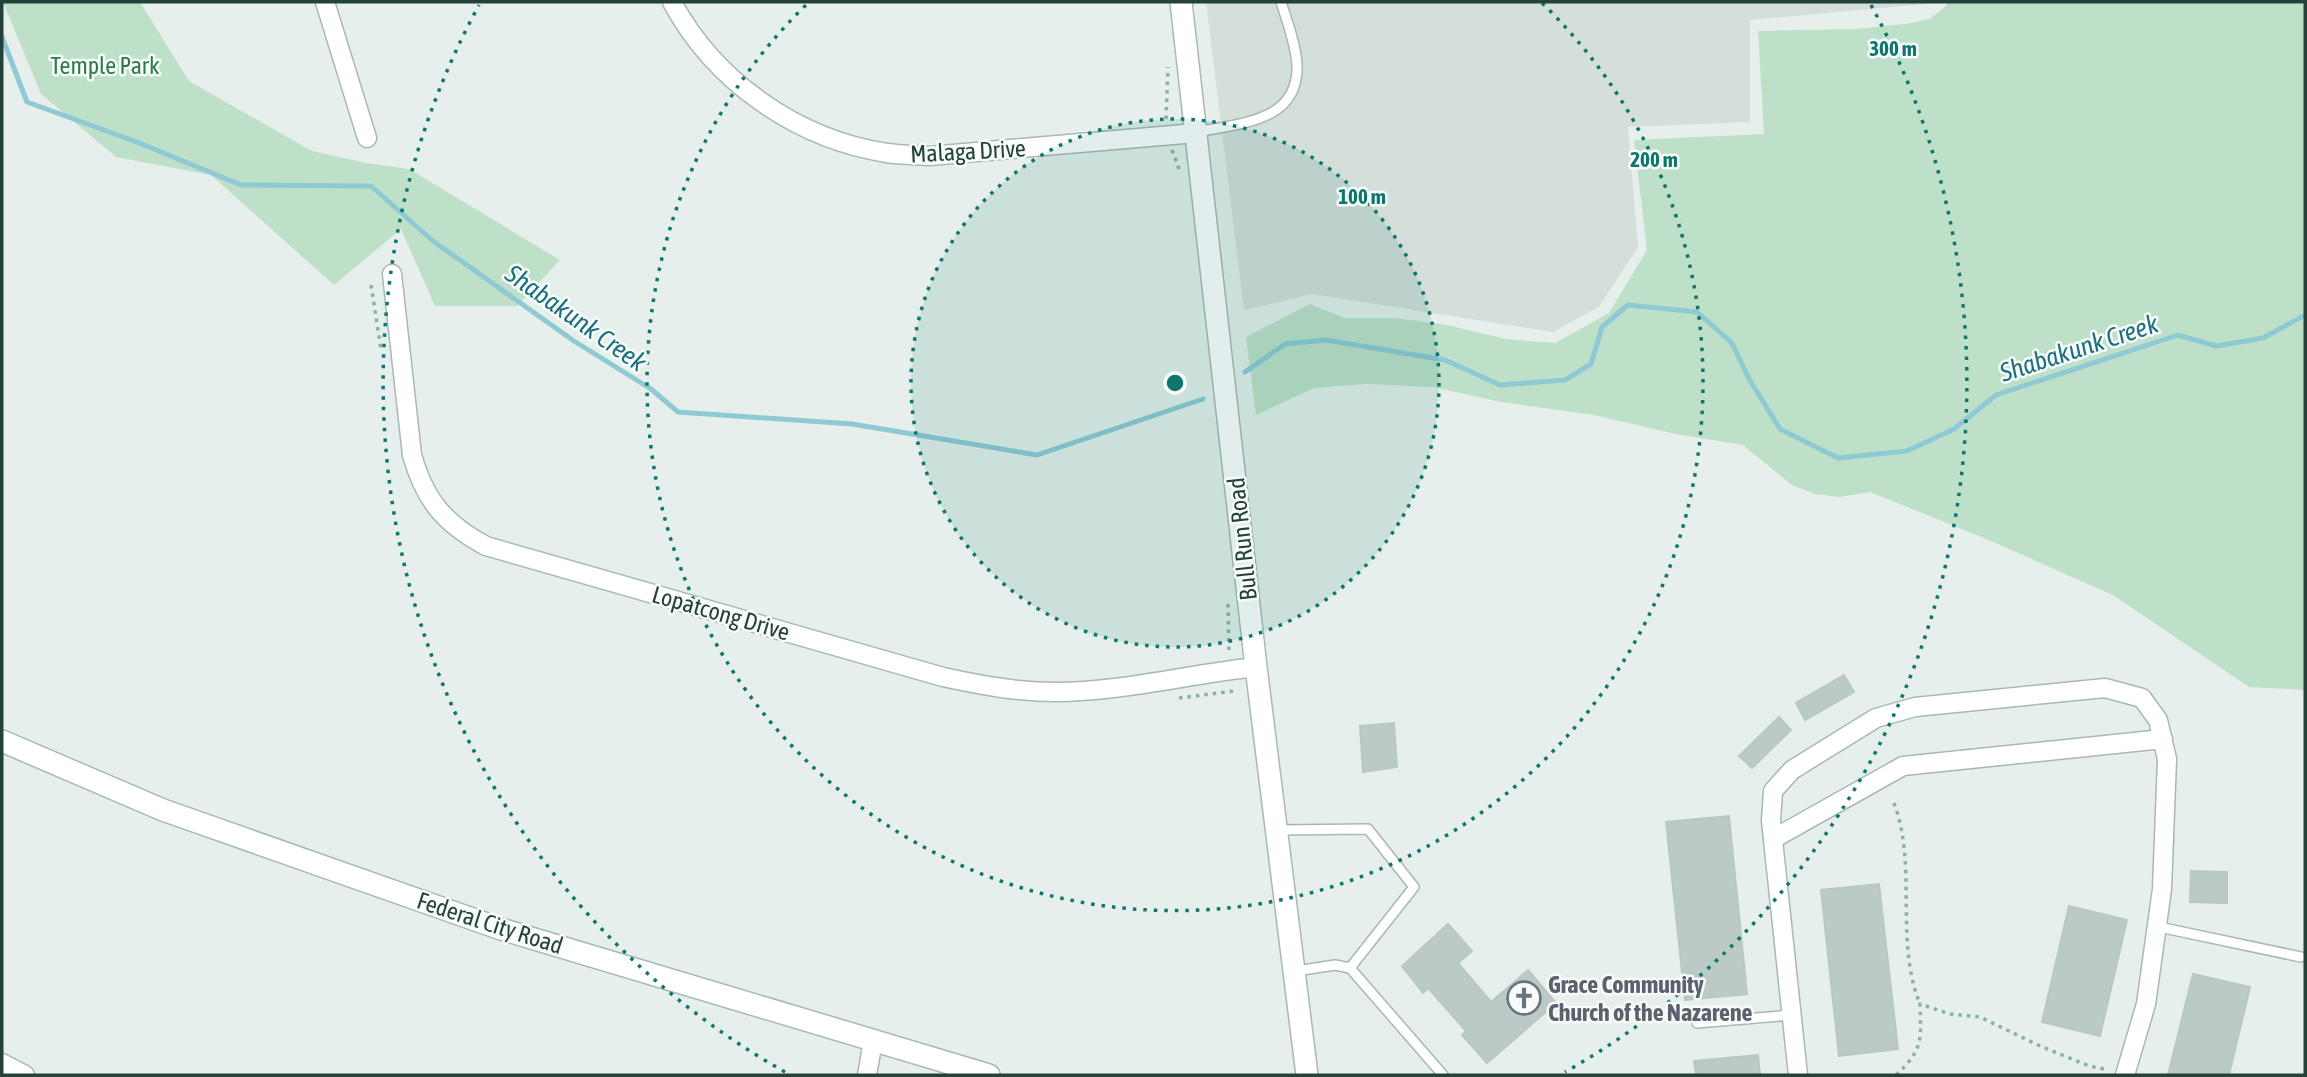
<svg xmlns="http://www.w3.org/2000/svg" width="2307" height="1077" viewBox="0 0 2307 1077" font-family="'Asap Condensed',sans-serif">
<rect width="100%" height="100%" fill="#e6efeb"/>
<path fill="#d4dfda" d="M1206,2H1925V4L1750,20V122L1628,127L1638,247L1599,307L1553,332L1312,294L1244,310Z"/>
<g fill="#bfe0c8">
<path d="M3,2H140L189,81L312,151L366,163L409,169L560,260L517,306H435L401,229L334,285L211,175L116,157L41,94Z"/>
<path d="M1947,2H2305V690L2249,687L2113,595L1984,538L1870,492L1839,497L1815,494L1792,485L1743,445L1676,434L1594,415L1501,402L1433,387L1366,384L1314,388L1256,415L1246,337L1310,304L1344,318H1395L1447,325L1506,339L1555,343L1609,313L1647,250L1634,140L1764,134L1758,31L1855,29L1905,24L1930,19L1946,6Z"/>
</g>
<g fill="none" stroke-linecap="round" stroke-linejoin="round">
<g stroke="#8ec9d4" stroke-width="5">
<path d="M2,37L27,102L137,142L241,185L371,186L433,241L574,341L651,389L678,412L852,424L1037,455L1203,399"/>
<path d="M1245,372L1285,344L1326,340L1445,360L1500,385L1565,380L1591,364L1602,327L1628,305L1697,312L1732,343L1749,379L1780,429L1838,458L1907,451L1954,429L1996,395L2178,335L2216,346L2263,338L2305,315"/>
</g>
</g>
<g fill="#bbcac4" stroke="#b8c9c2" stroke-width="2">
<path d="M1844,675L1854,692L1805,720L1796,703Z"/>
<path d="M1779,717L1791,730L1752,768L1739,756Z"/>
<path d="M1394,723L1397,767L1363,772L1360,726Z"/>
<path d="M1729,816L1747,994L1685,1000L1666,822Z"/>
<path d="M2191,871L2227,872V903L2190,902Z"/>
<path d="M1879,884L1898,1049L1839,1056L1821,890Z"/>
<path d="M2069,906L2127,920L2100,1036L2042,1022Z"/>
<path d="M1448,924L1472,951L1458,963L1491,1002L1528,970L1556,1003L1487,1063L1462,1035L1466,1031L1428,988L1423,993L1402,966Z"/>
<path d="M2193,974L2250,987L2229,1075H2168Z"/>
<path d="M1758,1055L1760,1075H1696L1694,1061Z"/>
</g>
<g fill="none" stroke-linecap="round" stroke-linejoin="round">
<defs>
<g id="service">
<path d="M1197,132C1240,123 1299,122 1297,65C1296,45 1287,21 1281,2"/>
<path d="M1278,830L1368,829L1414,887L1350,968"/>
<path d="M2159,927L2301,957"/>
<path d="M1296,971L1335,965L1350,968L1443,1075"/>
<path d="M1697,1023L1791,1015"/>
</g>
<g id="minor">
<path d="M325,2L367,138"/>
<path d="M672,2C715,82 797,139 887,153C901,155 916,155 930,156L1196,133"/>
<path d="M392,274L412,455C425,501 445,524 486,546L943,677C980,685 1017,692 1055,692C1122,692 1189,674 1256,667"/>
<path d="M1773,839L1903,766L2163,739"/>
<path d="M2,1063L25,1075"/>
<path d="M867,1075L873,1041"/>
<path d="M1798,1075L1771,821L1773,791L1792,770L1876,718L1915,707L2105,688L2142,698L2158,720L2167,759L2162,889L2146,1004L2125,1075"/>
</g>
<g id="tertiary">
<path d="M1181,2L1256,667L1307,1075"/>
<path d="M2,741L163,810L501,929L989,1075"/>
</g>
</defs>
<use href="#service" stroke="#a8b8b2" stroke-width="12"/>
<use href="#minor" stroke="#a8b8b2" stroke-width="21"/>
<use href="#tertiary" stroke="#a8b8b2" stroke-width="24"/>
<g stroke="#86b3a5" stroke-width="3.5" stroke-dasharray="3.5 5" stroke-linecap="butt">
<path d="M1166,119L1168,67"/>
<path d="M1172,150L1179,169"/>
<path d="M371,285L381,349"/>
<path d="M1228,604L1229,652"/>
<path d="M1179,698L1234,691L1233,688"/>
<path d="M1894,803C1918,867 1894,940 1920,1004"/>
<path d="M1896,1075C1924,1049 1921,1039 1920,1004L1950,1014L1980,1017L2040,1046L2089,1066L2104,1069"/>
</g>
<use href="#service" stroke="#fff" stroke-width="9"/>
<use href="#minor" stroke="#fff" stroke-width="18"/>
<use href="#tertiary" stroke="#fff" stroke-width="21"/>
</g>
<circle cx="1175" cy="383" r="264" fill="#0f766e" fill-opacity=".12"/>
<g fill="none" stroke="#0f766e" stroke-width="3.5" stroke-dasharray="3.5 7">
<circle cx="1175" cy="383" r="264"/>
<path d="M1542 3A528 528 0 1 1 808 3"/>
<path d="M785 1072A792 792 0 0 1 479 5M1871 5A792 792 0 0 1 1565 1072"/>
</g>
<defs>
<symbol id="church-ring" viewBox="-11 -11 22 22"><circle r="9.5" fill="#f7fbf9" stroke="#6b7280" stroke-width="1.5"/><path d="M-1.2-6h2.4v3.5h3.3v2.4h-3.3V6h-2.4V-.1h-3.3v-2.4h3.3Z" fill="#6b7280"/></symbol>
</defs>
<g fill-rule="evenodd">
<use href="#church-ring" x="1505" y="979" width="38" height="38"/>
</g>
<g text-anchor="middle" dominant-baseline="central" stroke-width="5" stroke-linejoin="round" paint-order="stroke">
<g font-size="24" fill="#2d7a4b" stroke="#f7fbf9">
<text x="105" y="65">Temple Park</text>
</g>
<g font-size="24" fill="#24423a" stroke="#f7fbf9">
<text transform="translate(968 151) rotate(-3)">Malaga Drive</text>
<text transform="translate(1242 539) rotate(-96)">Bull Run Road</text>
<text transform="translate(721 613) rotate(16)">Lopatcong Drive</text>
<text transform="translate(490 923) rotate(18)">Federal City Road</text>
</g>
<g font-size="24" font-weight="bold" fill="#5b616d" stroke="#f7fbf9" text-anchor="start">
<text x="1548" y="984">Grace Community<tspan x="1548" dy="28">Church of the Nazarene</tspan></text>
</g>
<g font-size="26" font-style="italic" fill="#1c6f80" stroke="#f7fbf9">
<text transform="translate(576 318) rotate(35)">Shabakunk Creek</text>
<text transform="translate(2079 348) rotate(-18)">Shabakunk Creek</text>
</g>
</g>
<circle cx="1175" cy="383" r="10" fill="#0f766e" stroke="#f7fbf9" stroke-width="3.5"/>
<g font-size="21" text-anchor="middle" font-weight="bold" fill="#0f766e" stroke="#f7fbf9" stroke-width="5" stroke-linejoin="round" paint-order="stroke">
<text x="1893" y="56">300 m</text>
<text x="1654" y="167">200 m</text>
<text x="1362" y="204">100 m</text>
</g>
<rect width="2307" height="1077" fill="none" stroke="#24423a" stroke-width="7"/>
</svg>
